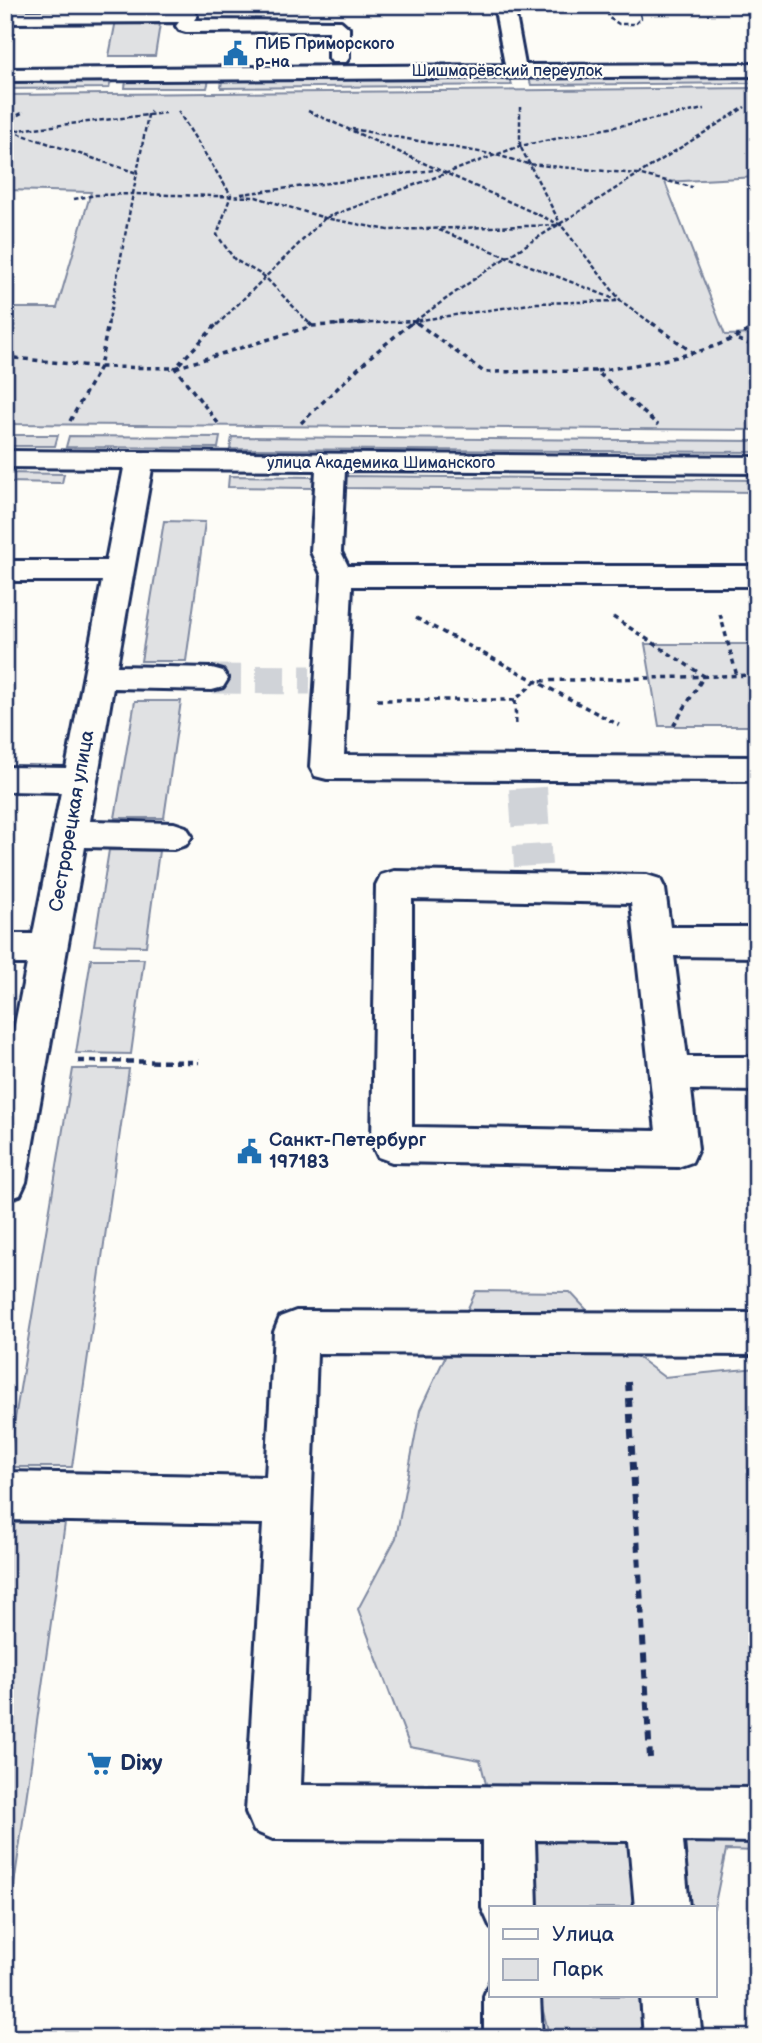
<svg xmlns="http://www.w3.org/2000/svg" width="762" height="2043" font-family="'Balsamiq Sans',sans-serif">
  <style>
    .green { fill: #e0e1e3; stroke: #7e88a0; stroke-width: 2 }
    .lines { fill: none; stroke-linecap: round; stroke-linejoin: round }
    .minor-tunnel-far1 { stroke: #d0d3d8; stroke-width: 29; stroke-dasharray: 29 15; stroke-linecap: butt }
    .minor-tunnel { stroke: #d0d3d8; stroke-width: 38; stroke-dasharray: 38 19; stroke-linecap: butt }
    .minor-casing { stroke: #1b2f5e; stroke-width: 6 }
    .path-far3 { stroke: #1b2f5e; stroke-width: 2.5; stroke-dasharray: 4.5 2.5; stroke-linecap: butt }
    .path-far2 { stroke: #1b2f5e; stroke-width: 3.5; stroke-dasharray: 5 4.5; stroke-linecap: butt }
    .path-far1 { stroke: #1b2f5e; stroke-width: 4.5; stroke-dasharray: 7 5; stroke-linecap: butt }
    .path { stroke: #1b2f5e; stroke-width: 6; stroke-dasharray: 9 7; stroke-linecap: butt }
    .minor { fill: #fdfcf7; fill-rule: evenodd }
    .labels { text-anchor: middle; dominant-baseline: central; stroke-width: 5; stroke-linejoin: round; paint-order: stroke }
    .far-poi-label { font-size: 16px; font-weight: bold; fill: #1b2f5e; stroke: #fdfcf7; text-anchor: start }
    .far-street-label { font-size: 16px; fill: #1b2f5e; stroke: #fdfcf7 }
    .street-label { font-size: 19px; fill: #1b2f5e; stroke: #fdfcf7 }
    .poi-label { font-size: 19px; font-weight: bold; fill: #1b2f5e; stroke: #fdfcf7; text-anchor: start }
    .near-poi-label { font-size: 23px; font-weight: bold; fill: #1b2f5e; stroke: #fdfcf7; text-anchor: start }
  </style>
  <rect width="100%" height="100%" fill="#fdfcf7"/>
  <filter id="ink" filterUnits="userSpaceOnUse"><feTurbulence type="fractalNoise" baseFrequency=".0143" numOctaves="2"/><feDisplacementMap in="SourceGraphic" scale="14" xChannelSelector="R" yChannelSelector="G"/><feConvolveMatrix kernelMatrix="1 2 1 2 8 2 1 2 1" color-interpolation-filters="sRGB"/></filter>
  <g filter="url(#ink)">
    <!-- green -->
    <g class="green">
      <path d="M119,5H163L155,56H109Z"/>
      <path d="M757,76V83L531,85L529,78Z"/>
      <path d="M510,78L512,85L221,88L222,80Z"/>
      <path d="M126,80H209L207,88H125Z"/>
      <path d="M5,81H111L109,88L5,89Z"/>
      <path d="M757,88V177L665,182L725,335L757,334V430L5,424V308H57L91,192L5,190V95Z"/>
      <path d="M5,435H58L55,446H5Z"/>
      <path d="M69,436L220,437L218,448L66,447Z"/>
      <path d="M232,437L757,441V452L230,449Z"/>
      <path d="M5,473L64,474L62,483L5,482Z"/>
      <path d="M229,476L314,477L313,488L228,487Z"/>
      <path d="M346,476L757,480V492L345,488Z"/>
      <path d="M164,521L205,522L186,661H141Z"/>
      <path d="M645,644H757V726H659Z"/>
      <path d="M135,701H181L164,818H115Z"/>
      <path d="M109,850L159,851L146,946L94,945Z"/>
      <path d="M91,959H144L131,1054L76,1053Z"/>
      <path d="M73,1069H129L72,1467H7Z"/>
      <path d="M476,1291L570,1292L616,1341L664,1377L757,1368V1851L726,1850L714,1908H517L480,1760L410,1747L358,1609L396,1538L420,1410Z"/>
      <path d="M5,1523H65L12,1899L5,1898Z"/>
      <path d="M539,1996H669L645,2038H550Z"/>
    </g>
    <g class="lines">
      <!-- minor-tunnel-far1 -->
      <path class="minor-tunnel-far1" d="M212,679L310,680"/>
      <!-- minor-tunnel -->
      <path class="minor-tunnel" d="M528,788L533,866"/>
      <defs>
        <g id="minor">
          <path d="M494,5H514L525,65L757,64V76L5,81V69L505,65Z"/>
          <path d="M187,10L194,12L197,16L194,20L341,21L349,28V58L346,62H332L329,58V31L186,32L179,30L176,26L179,22L5,23V11Z"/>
          <path d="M5,451L757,457V473L345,470L341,552L348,566H757V586H352L344,755L757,757V781L327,779L315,776L310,767L322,576L311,552L316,470L152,469L117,666L212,668L223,671L228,679L223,687L212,690L113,688L90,821L174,823L186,827L192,836L186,845L174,849L85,847L26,1182L20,1195L5,1200V1075L27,964H5V934H33L61,792L5,791V767L66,768L102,581H5V561H106L124,468L5,467Z"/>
          <path d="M394,871L647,875L660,879L665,889L670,927H757V957L674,956L687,1057H757V1091L691,1090L698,1149L692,1162L678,1167L392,1162L378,1157L372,1144L376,885L381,875ZM412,899L631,903L656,1131L412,1127Z"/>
          <path d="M296,1311L757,1313V1355L317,1353L301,1785L757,1788V1842L683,1841L689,1908H635L629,1841L535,1840L537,1908H491V1928L482,1908V1840L273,1839L254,1831L246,1812L263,1524L5,1520V1472L266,1477L274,1332L280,1317Z"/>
          <path d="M491,1979V1996H540L542,2038H484V1996Z"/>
          <path d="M641,1996H697L702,2038H644Z"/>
        </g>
      </defs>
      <!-- minor casing -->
      <use href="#minor" class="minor-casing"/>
      <!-- path-far3 -->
      <g class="path-far3">
        <path d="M606,5L609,18L619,24H635L641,18L638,5"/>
        <path d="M607,10H639"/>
        <path d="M178,111L231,195L217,235L235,260L264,276L311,325"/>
        <path d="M308,111L561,225L621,301L654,325"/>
        <path d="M5,121L24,112"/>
        <path d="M5,129L137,173"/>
        <path d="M352,129L496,155L528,164L637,174L692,187"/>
        <path d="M9,131L165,113"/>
        <path d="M241,194L434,170"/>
        <path d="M74,199L96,195L133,194L256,197L325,218L388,230L561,225L520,146V107"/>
        <path d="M439,230L617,300"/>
        <path d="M414,321L419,325"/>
        <path d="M108,325L148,115L151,111"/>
        <path d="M217,325L325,218L520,146L704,109"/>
        <path d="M334,325L414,321L537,303L621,301"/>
        <path d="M409,325L496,264L745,107"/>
      </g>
      <!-- path-far2 -->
      <g class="path-far2">
        <path d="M309,323L312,326"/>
        <path d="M417,323L484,372L596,371L658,425"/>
        <path d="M652,323L692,352"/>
        <path d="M738,340L757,347"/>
        <path d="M5,357L100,367L175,368L312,326L370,323"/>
        <path d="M597,371C650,362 704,357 751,329"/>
        <path d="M70,421L100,367L108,323"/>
        <path d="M218,423L175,368L218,323"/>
        <path d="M301,423L370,357L411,323"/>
        <path d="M720,614L737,676"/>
        <path d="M613,617L704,676L672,728"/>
        <path d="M416,618L619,725"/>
        <path d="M377,700H515L536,681L757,675"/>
        <path d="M515,700L516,727"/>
      </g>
      <!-- path-far1 -->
      <path class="path-far1" d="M78,1061L199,1062"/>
      <!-- path -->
      <path class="path" d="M628,1382L650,1758"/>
      <!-- minor -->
      <use href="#minor" class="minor"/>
    </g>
  </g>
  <!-- icons -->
  <defs>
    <symbol id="civic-bare" viewBox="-9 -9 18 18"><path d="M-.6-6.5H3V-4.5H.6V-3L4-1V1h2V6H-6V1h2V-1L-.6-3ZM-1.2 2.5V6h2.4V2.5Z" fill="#1f6fb2" stroke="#fdfcf7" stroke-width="2.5" paint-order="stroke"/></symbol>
    <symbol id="supermarket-bare" viewBox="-9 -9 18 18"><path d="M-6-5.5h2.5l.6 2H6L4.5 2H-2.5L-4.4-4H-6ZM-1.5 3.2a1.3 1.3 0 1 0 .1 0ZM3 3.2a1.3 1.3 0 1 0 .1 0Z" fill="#1f6fb2" stroke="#fdfcf7" stroke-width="2.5" paint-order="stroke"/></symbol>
  </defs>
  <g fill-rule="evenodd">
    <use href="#civic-bare" x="218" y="36" width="35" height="35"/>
    <use href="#civic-bare" x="232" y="1134" width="35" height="35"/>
    <use href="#supermarket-bare" x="82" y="1746" width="35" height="35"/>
  </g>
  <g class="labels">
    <!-- far-poi labels -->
    <g class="far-poi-label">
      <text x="255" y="44">ПИБ Приморского<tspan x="255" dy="18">р-на</tspan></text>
    </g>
    <!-- far-street labels -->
    <g class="far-street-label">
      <text x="507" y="71">Шишмарёвский переулок</text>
      <text x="381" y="463">улица Академика Шиманского</text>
    </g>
    <!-- street labels -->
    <g class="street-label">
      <text transform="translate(72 821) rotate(-80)">Сестрорецкая улица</text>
    </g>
    <!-- poi labels -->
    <g class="poi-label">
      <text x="269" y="1140">Санкт-Петербург<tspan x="269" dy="22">197183</tspan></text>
    </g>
    <!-- near-poi labels -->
    <g class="near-poi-label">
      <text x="120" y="1763">Dixy</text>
    </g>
  </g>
  <!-- margin -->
  <rect width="762" height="2043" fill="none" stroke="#fdfcf7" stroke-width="28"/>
  <rect x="14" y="14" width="734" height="2015" fill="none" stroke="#1b2f5e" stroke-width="2.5" filter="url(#ink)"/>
  <!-- legend -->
  <rect x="489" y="1906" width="228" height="91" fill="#fdfcf7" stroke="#a3aaba" stroke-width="2"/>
  <rect x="503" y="1929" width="35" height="10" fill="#fdfcf7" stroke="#a3aaba" stroke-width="2"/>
  <text x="552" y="1941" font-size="21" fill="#1b2f5e">Улица</text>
  <rect x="503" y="1959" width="35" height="21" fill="#e0e1e3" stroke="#a3aaba" stroke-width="2"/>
  <text x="552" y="1976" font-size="21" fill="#1b2f5e">Парк</text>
</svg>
